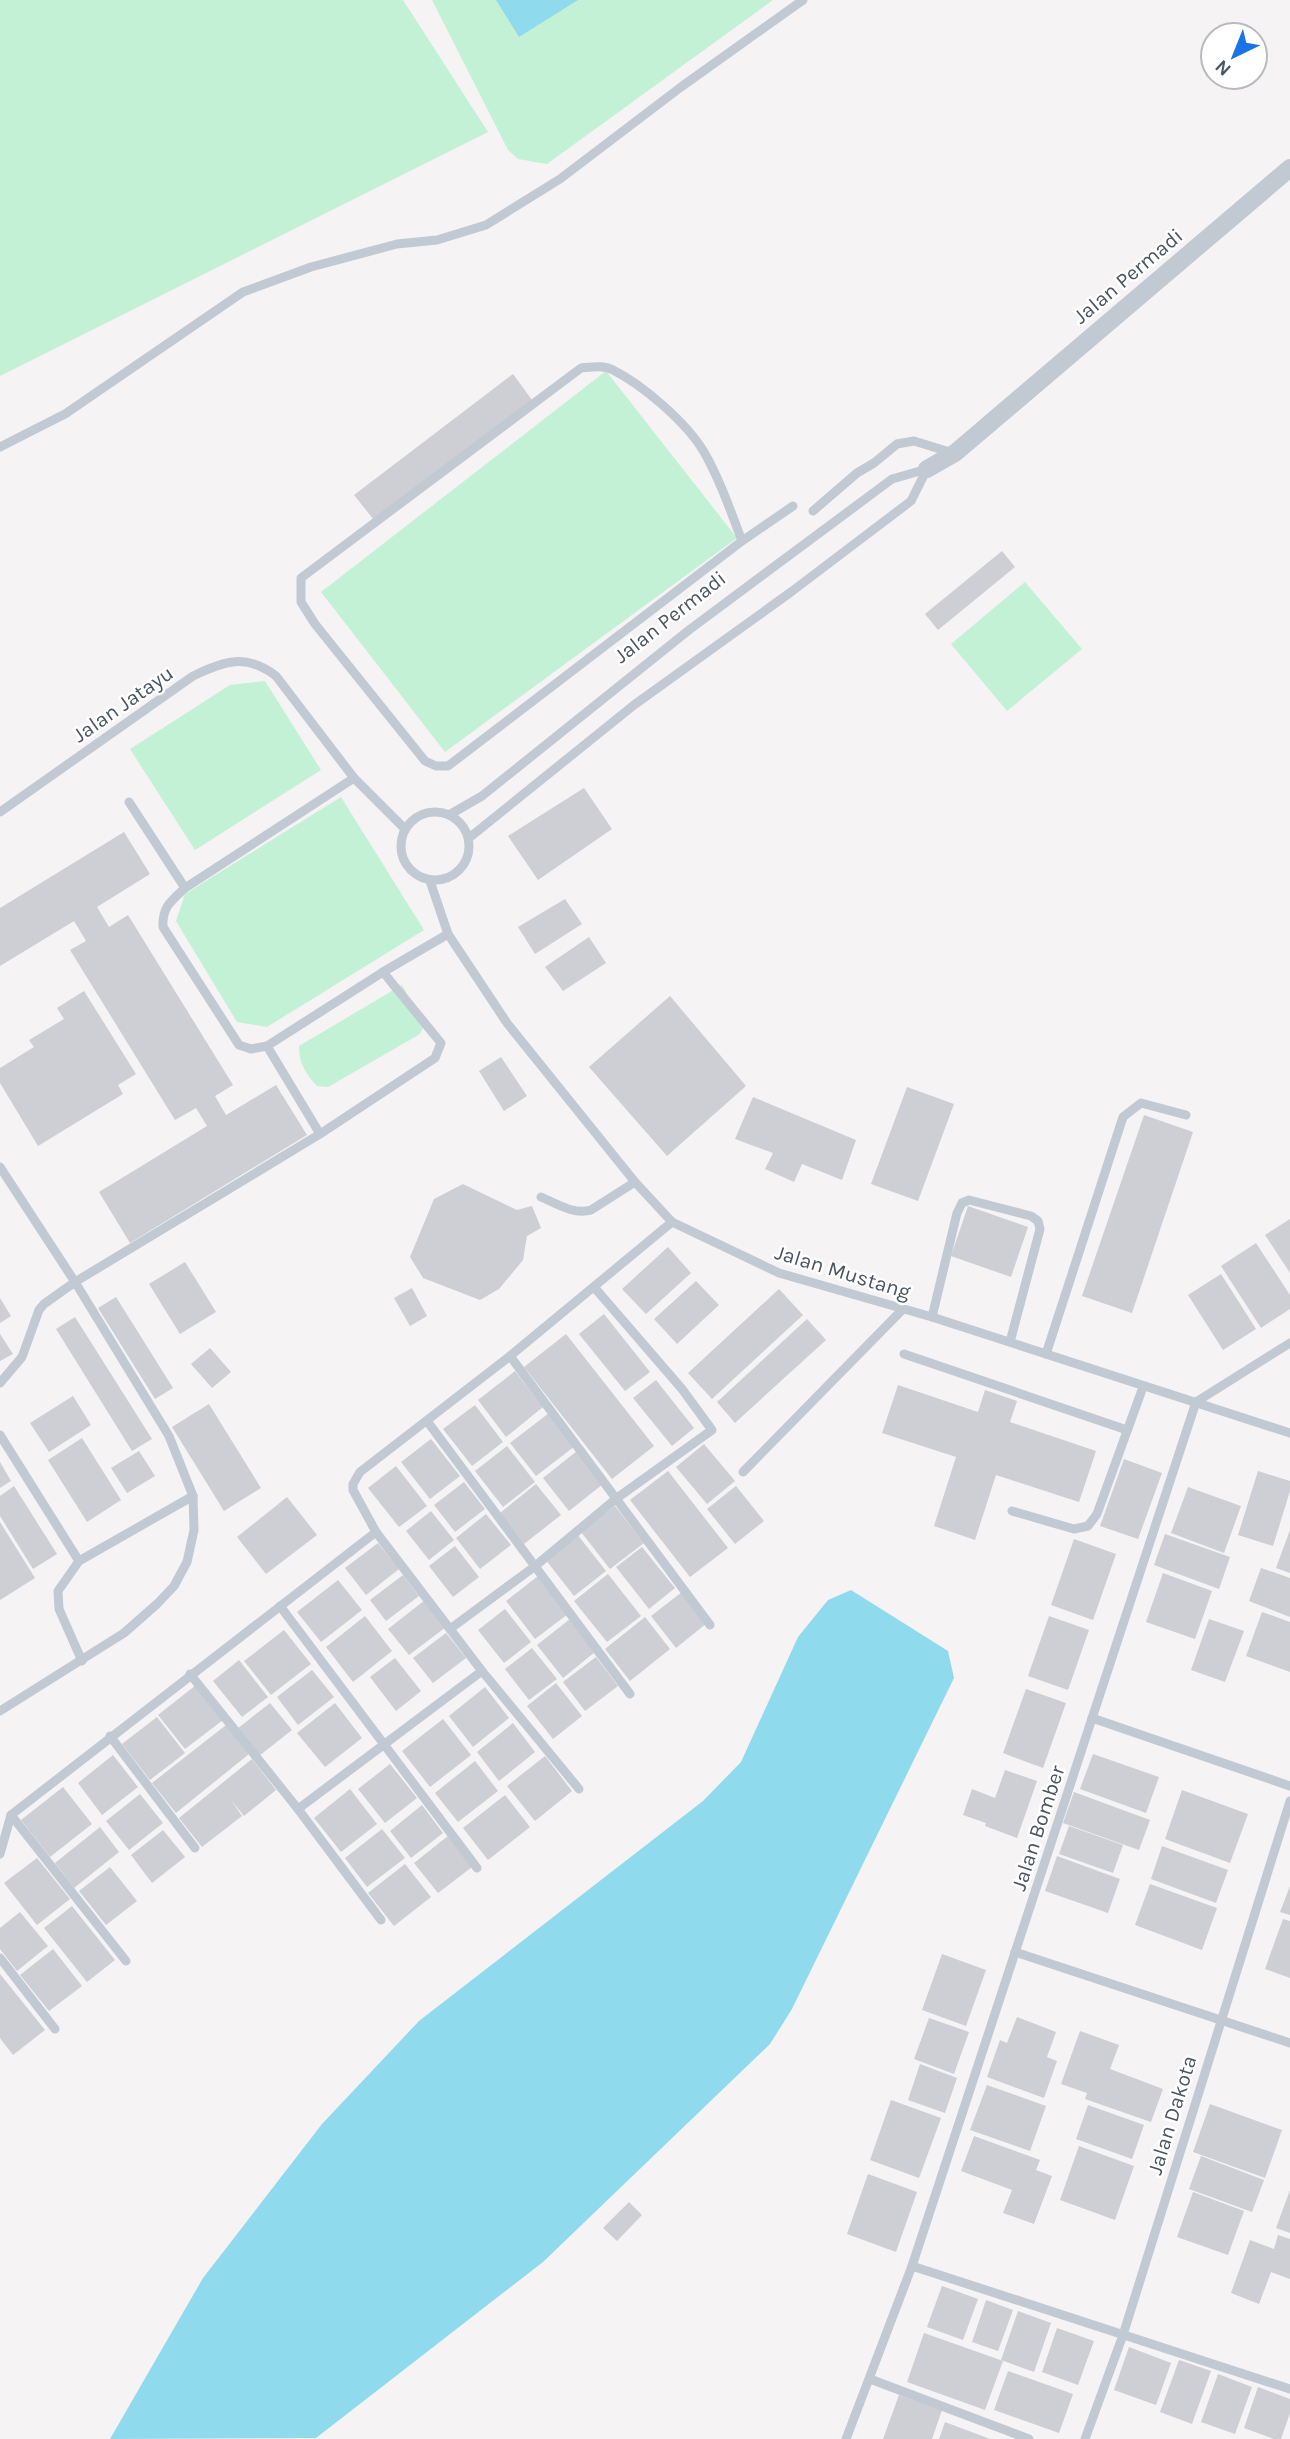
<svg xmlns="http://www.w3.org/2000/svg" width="1290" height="2439" font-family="Karla,sans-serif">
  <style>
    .green { fill: #c3f1d5 }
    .water { fill: #90daee }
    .building { fill: #cdcfd5 }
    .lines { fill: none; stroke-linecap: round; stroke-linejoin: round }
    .lane { stroke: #c1cad2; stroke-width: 9 }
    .street { stroke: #c1cad2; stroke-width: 18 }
    .labels { text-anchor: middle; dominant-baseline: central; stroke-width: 5; stroke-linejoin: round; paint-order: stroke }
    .street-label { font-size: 21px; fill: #4a5661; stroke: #fff }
  </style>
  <rect width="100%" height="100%" fill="#f5f3f3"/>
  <!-- green -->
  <g class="green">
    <path d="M0,0H403L488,132L0,376Z"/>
    <path d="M432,0H773L547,164L518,159L508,150Z"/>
    <path d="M606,371L737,538L445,752L321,592Z"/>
    <path d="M1025,582L1082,649L1007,711L951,644Z"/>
    <path d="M265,681L321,770L195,850L130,749L230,685Z"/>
    <path d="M341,797L424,930L267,1027L237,1022L176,921L185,894Z"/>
    <path d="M402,985L424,1025L420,1034L328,1087L317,1086C305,1073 299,1063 299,1046Z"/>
  </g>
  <!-- water -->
  <g class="water">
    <path d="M496,0H578L519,37Z"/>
    <path d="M851,1590L948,1651L954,1678L792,2009L770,2044L543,2262L316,2438L110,2439L203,2278L322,2124L419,2021L703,1801L741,1762L798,1637L828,1600Z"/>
  </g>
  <!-- building -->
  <g class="building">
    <path d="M513,374L532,400L374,520L354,495Z"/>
    <path d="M1002,551L1015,567L938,630L925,614Z"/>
    <path d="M584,788L612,829L538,880L508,836Z"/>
    <path d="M124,832L150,874L97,907L109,927L128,915L233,1085L215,1096L226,1115L276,1085L307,1135L130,1243L99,1192L207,1126L196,1108L175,1120L70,950L86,941L74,921L0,966V908Z"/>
    <path d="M565,899L582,924L535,954L518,927Z"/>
    <path d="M589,937L606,963L563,991L545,967Z"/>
    <path d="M84,991L136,1074L118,1085L123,1094L38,1146L0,1083V1068L34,1047L29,1040L64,1019L57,1008Z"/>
    <path d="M670,996L746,1086L667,1156L589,1067Z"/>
    <path d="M501,1057L527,1096L504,1111L479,1071Z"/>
    <path d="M907,1087L954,1104L918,1201L871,1184Z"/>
    <path d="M753,1097L856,1140L842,1180L802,1164L794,1182L765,1169L773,1153L735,1139Z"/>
    <path d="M1144,1115L1193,1132L1132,1313L1082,1296Z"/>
    <path d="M463,1184L517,1210L532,1206L541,1228L527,1236L523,1260L499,1289L480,1300L423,1278L410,1257L434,1199Z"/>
    <path d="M968,1206L1028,1227L1011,1277L951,1256Z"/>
    <path d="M1290,1219V1273L1265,1235Z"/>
    <path d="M1256,1243L1290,1295V1309L1261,1328L1221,1266Z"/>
    <path d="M668,1247L691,1273L646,1314L622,1289Z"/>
    <path d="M185,1262L216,1312L180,1334L149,1284Z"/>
    <path d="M1221,1274L1256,1329L1223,1350L1188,1295Z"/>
    <path d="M696,1281L719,1305L677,1344L654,1319Z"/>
    <path d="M412,1288L427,1316L410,1326L394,1298Z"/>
    <path d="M779,1289L803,1315L712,1399L688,1373Z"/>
    <path d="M116,1297L173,1388L155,1399L98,1308Z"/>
    <path d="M0,1298L11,1316L0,1323Z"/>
    <path d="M604,1314L650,1372L625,1391L579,1334Z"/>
    <path d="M75,1317L152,1439L132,1451L56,1329Z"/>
    <path d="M807,1319L826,1340L735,1423L717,1402Z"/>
    <path d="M0,1334L13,1354L0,1361Z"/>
    <path d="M566,1334L654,1446L612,1479L524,1367Z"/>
    <path d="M210,1348L231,1372L212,1388L191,1364Z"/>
    <path d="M515,1371L543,1407L506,1437L478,1400Z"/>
    <path d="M656,1380L694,1428L672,1446L633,1398Z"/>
    <path d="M898,1385L978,1412L985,1390L1017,1401L1010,1422L1096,1451L1079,1502L996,1475L975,1540L934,1526L956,1457L882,1433Z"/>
    <path d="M73,1396L91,1425L49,1452L30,1423Z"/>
    <path d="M209,1404L261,1488L224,1511L172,1427Z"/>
    <path d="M475,1405L503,1442L472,1466L443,1429Z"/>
    <path d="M549,1413L575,1446L536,1476L510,1443Z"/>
    <path d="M82,1438L121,1500L87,1522L48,1460Z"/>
    <path d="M431,1439L460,1476L430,1499L401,1462Z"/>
    <path d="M704,1444L735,1481L707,1504L676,1467Z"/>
    <path d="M507,1446L535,1482L503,1507L475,1471Z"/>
    <path d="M139,1451L155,1476L127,1493L111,1468Z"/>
    <path d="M577,1451L603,1484L569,1511L543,1478Z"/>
    <path d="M1124,1459L1162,1473L1138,1539L1100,1526Z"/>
    <path d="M0,1462L11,1481L0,1488Z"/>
    <path d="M396,1466L427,1506L399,1527L368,1488Z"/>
    <path d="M668,1471L728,1548L690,1577L630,1500Z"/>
    <path d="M1258,1471L1290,1481V1491L1273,1546L1238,1535Z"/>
    <path d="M464,1482L485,1509L455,1532L434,1505Z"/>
    <path d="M536,1484L561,1515L524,1544L500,1513Z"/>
    <path d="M14,1486L57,1554L33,1569L0,1516V1496Z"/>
    <path d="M736,1486L764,1521L735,1544L707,1509Z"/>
    <path d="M1188,1487L1241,1506L1224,1553L1171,1533Z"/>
    <path d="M287,1497L317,1535L266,1574L237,1537Z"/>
    <path d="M615,1506L644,1543L610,1569L581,1532Z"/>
    <path d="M431,1511L454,1540L429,1560L406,1531Z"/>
    <path d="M486,1514L511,1545L480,1569L456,1538Z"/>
    <path d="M0,1522L35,1578L0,1600Z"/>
    <path d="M1290,1530V1573L1276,1568Z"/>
    <path d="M577,1534L606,1571L574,1596L545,1559Z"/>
    <path d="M1165,1534L1230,1557L1219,1589L1154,1565Z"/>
    <path d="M1074,1539L1116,1554L1093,1620L1051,1605Z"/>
    <path d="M378,1543L399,1569L366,1595L345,1568Z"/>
    <path d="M455,1546L479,1577L453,1597L429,1566Z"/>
    <path d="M642,1547L675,1588L649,1609L616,1567Z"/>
    <path d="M1261,1568L1290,1578V1617L1249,1601Z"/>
    <path d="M1163,1573L1212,1591L1195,1639L1146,1622Z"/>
    <path d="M608,1574L641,1616L607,1642L574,1601Z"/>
    <path d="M403,1575L419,1596L386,1621L370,1600Z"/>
    <path d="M538,1576L568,1614L535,1639L506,1601Z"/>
    <path d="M338,1580L362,1610L321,1642L297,1612Z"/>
    <path d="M682,1592L707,1623L676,1648L651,1616Z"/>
    <path d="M425,1600L446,1627L409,1655L388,1629Z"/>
    <path d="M505,1609L531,1642L504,1663L478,1630Z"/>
    <path d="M1262,1612L1290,1622V1672L1246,1656Z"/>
    <path d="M365,1616L392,1651L353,1682L326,1647Z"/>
    <path d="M1049,1616L1089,1630L1068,1690L1028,1676Z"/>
    <path d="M645,1617L670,1649L630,1681L605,1649Z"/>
    <path d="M570,1619L595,1652L563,1678L537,1645Z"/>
    <path d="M1209,1619L1244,1631L1225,1682L1191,1670Z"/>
    <path d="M284,1630L311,1664L271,1695L244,1661Z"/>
    <path d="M446,1633L466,1658L433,1683L413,1658Z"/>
    <path d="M532,1648L557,1679L529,1700L505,1669Z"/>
    <path d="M596,1657L618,1686L585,1711L563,1682Z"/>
    <path d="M395,1658L421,1691L396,1711L370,1677Z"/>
    <path d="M239,1660L268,1697L242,1717L213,1681Z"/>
    <path d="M312,1670L334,1697L298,1725L277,1697Z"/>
    <path d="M556,1683L582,1716L553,1739L527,1706Z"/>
    <path d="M196,1685L223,1720L185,1749L158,1715Z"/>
    <path d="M485,1687L509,1718L473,1747L449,1716Z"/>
    <path d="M1026,1689L1066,1703L1043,1768L1003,1753Z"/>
    <path d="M270,1703L292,1730L259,1756L237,1729Z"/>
    <path d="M335,1703L362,1738L325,1767L297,1733Z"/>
    <path d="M157,1717L185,1753L150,1780L122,1744Z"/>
    <path d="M443,1719L471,1755L430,1787L402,1751Z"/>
    <path d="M513,1723L535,1752L499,1781L477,1752Z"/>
    <path d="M226,1725L249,1754L176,1813L152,1783Z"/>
    <path d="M1093,1754L1159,1777L1146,1813L1080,1789Z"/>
    <path d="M113,1755L138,1787L102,1815L78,1783Z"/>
    <path d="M545,1756L572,1791L535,1821L507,1786Z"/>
    <path d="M252,1759L276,1790L244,1816L231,1800L242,1816L202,1847L179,1818Z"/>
    <path d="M475,1761L498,1791L458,1822L435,1793Z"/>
    <path d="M390,1764L417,1798L385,1823L358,1789Z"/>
    <path d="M1005,1770L1037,1781L1017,1838L985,1826L986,1823L963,1815L972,1789L995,1798Z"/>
    <path d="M63,1787L92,1824L50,1857L21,1820Z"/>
    <path d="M350,1789L377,1824L341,1852L314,1818Z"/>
    <path d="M1182,1790L1248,1814L1230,1863L1165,1839Z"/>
    <path d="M1074,1792L1150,1820L1139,1850L1063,1823Z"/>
    <path d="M140,1794L163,1823L129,1850L106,1821Z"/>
    <path d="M505,1795L530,1827L488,1860L463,1828Z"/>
    <path d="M422,1805L443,1833L411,1858L390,1831Z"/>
    <path d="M1069,1826L1123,1845L1113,1873L1059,1854Z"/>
    <path d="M100,1827L119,1852L74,1888L55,1863Z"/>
    <path d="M382,1829L405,1858L367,1887L345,1858Z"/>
    <path d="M163,1830L185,1857L152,1883L131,1855Z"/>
    <path d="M448,1836L472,1867L438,1893L414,1863Z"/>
    <path d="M1162,1846L1228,1870L1216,1903L1151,1879Z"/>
    <path d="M1057,1856L1120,1879L1108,1913L1045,1891Z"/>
    <path d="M37,1858L70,1899L37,1925L4,1883Z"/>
    <path d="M405,1864L431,1897L394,1926L368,1893Z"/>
    <path d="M110,1867L137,1901L106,1925L79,1891Z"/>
    <path d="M1150,1884L1217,1908L1202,1950L1135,1925Z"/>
    <path d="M1290,1886V1915L1280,1912Z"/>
    <path d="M72,1906L115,1960L87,1982L44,1928Z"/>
    <path d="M20,1912L48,1946L17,1971L0,1949V1928Z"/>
    <path d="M1283,1919L1290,1921V1978L1265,1969Z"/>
    <path d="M53,1949L82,1986L49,2011L20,1975Z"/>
    <path d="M942,1954L986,1970L966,2026L922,2010Z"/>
    <path d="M0,1974L45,2030L13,2055L0,2038Z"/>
    <path d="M1017,2017L1056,2032L1047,2057L1057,2061L1044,2098L987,2077L1000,2040L1007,2043Z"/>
    <path d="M929,2018L969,2032L954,2074L914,2059Z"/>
    <path d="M1080,2031L1119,2045L1110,2069L1163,2089L1151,2122L1085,2099L1087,2093L1061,2084Z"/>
    <path d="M920,2064L957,2078L945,2113L908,2100Z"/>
    <path d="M987,2085L1046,2106L1030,2151L970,2130Z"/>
    <path d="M891,2100L941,2118L919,2178L870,2160Z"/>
    <path d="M1210,2104L1282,2130L1265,2178L1193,2152Z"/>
    <path d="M1088,2105L1144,2125L1132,2159L1076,2139Z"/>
    <path d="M974,2136L1040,2160L1036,2170L1052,2176L1034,2224L1003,2213L1012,2190L961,2171Z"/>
    <path d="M1079,2146L1134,2166L1115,2220L1060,2200Z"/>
    <path d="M1201,2156L1264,2180L1252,2212L1189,2189Z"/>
    <path d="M868,2174L917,2192L896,2252L847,2234Z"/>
    <path d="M1290,2190V2233L1276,2228Z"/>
    <path d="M1193,2192L1244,2211L1228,2255L1177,2237Z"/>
    <path d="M629,2202L642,2215L617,2241L603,2228Z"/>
    <path d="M1278,2235L1290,2239V2279L1271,2272L1259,2304L1231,2293L1250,2240L1274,2249Z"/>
    <path d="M942,2286L978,2299L963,2340L927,2327Z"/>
    <path d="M986,2300L1013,2310L998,2351L972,2342Z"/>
    <path d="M1018,2311L1051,2323L1034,2372L1001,2360Z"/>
    <path d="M1057,2328L1094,2341L1078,2385L1042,2372Z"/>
    <path d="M924,2333L1003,2361L985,2410L907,2382Z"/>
    <path d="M1129,2347L1171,2363L1156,2405L1114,2390Z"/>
    <path d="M1179,2360L1211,2371L1192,2424L1160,2412Z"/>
    <path d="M1008,2371L1073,2394L1059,2433L994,2410Z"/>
    <path d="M1218,2374L1252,2387L1235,2434L1201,2422Z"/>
    <path d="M1258,2387L1290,2399V2413L1281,2439H1274L1244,2428Z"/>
    <path d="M899,2395L942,2410L932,2439H883Z"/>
    <path d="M945,2422L990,2439H939Z"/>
  </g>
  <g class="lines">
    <!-- lane -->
    <g class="lane">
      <path d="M0,447L65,414L243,292L311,267L397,244L437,240L486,225L560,179L681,87L803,0"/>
      <path d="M813,511L857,473L874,463L897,444L914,441L953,453"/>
      <path d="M742,541C731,512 720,480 704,452C687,423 643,385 613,370C603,365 592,367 581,368L301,578V602L315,624L425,761L436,766H448L742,541L793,506"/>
      <path d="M354,778L185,888C171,901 162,907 163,927L239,1045L251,1049L267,1046L320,1134L435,1058L441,1043L383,972"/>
      <path d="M129,802L185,888"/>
      <circle cx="435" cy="846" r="34"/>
      <path d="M0,812L193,676C224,661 246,653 276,676L354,778L405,829"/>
      <path d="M449,815L482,796L689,630L892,479L927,469"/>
      <path d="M469,838L634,705L791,592L911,501L927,469"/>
      <path d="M430,881L448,934L507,1023L635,1182L672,1222L779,1273L932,1317L1290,1433"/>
      <path d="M267,1046L383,972L448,934"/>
      <path d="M0,1167L75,1282L169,1436L193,1496L194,1530L187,1562L174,1586L157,1604L124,1633L0,1711"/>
      <path d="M541,1197C557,1204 574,1215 591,1210L635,1182"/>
      <path d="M932,1317L957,1213L962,1203L969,1200L1031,1216L1038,1221L1040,1229L1010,1342"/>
      <path d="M904,1354L1127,1430"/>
      <path d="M1046,1354L1123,1117L1141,1103L1186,1115"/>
      <path d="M510,1356L710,1625"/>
      <path d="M0,1383L22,1357L39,1310L44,1304L75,1282L320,1134"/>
      <path d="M1196,1402L1290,1343"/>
      <path d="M427,1421L630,1694"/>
      <path d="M0,1435L79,1561"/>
      <path d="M743,1472L903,1309"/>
      <path d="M1012,1511L1074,1529L1088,1526L1097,1514L1143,1387"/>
      <path d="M280,1606L477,1868"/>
      <path d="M450,1629L534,1567L617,1498L712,1430L682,1389L594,1287"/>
      <path d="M82,1661L59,1609L58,1591L79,1561L193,1496"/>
      <path d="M482,1671L579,1789"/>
      <path d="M190,1674L298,1809L482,1671L376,1532"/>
      <path d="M1092,1718L1290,1786"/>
      <path d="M110,1736L195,1848"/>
      <path d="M298,1809L381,1920"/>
      <path d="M11,1815L126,1961"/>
      <path d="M0,1854L11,1815L376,1532L353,1490V1484L360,1472L510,1356L672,1222"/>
      <path d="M1015,1952L1290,2043"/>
      <path d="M0,1958L55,2029"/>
      <path d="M912,2266L1290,2389"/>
      <path d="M870,2379L1029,2439"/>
      <path d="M846,2439L912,2266L1196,1402"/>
      <path d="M1085,2439L1123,2335L1290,1801"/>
    </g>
    <!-- street -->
    <path class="street" d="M927,469L955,453L1290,168"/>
  </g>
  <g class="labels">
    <!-- street labels -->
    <g class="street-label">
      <text transform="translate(1128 276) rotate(-40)">Jalan Permadi</text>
      <text transform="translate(670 617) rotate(-38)">Jalan Permadi</text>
      <text transform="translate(123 704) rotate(-35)">Jalan Jatayu</text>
      <text transform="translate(843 1272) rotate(17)">Jalan Mustang</text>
      <text transform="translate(1038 1828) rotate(-72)">Jalan Bomber</text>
      <text transform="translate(1172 2115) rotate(-73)">Jalan Dakota</text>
    </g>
  </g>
  <!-- north arrow -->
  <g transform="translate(1234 56) rotate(223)"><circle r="33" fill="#ffffff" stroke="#b7bbc0" stroke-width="2"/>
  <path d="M0-5L12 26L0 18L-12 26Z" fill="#1a73e8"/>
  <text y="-10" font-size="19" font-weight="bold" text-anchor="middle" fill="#4a5661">N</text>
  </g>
</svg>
